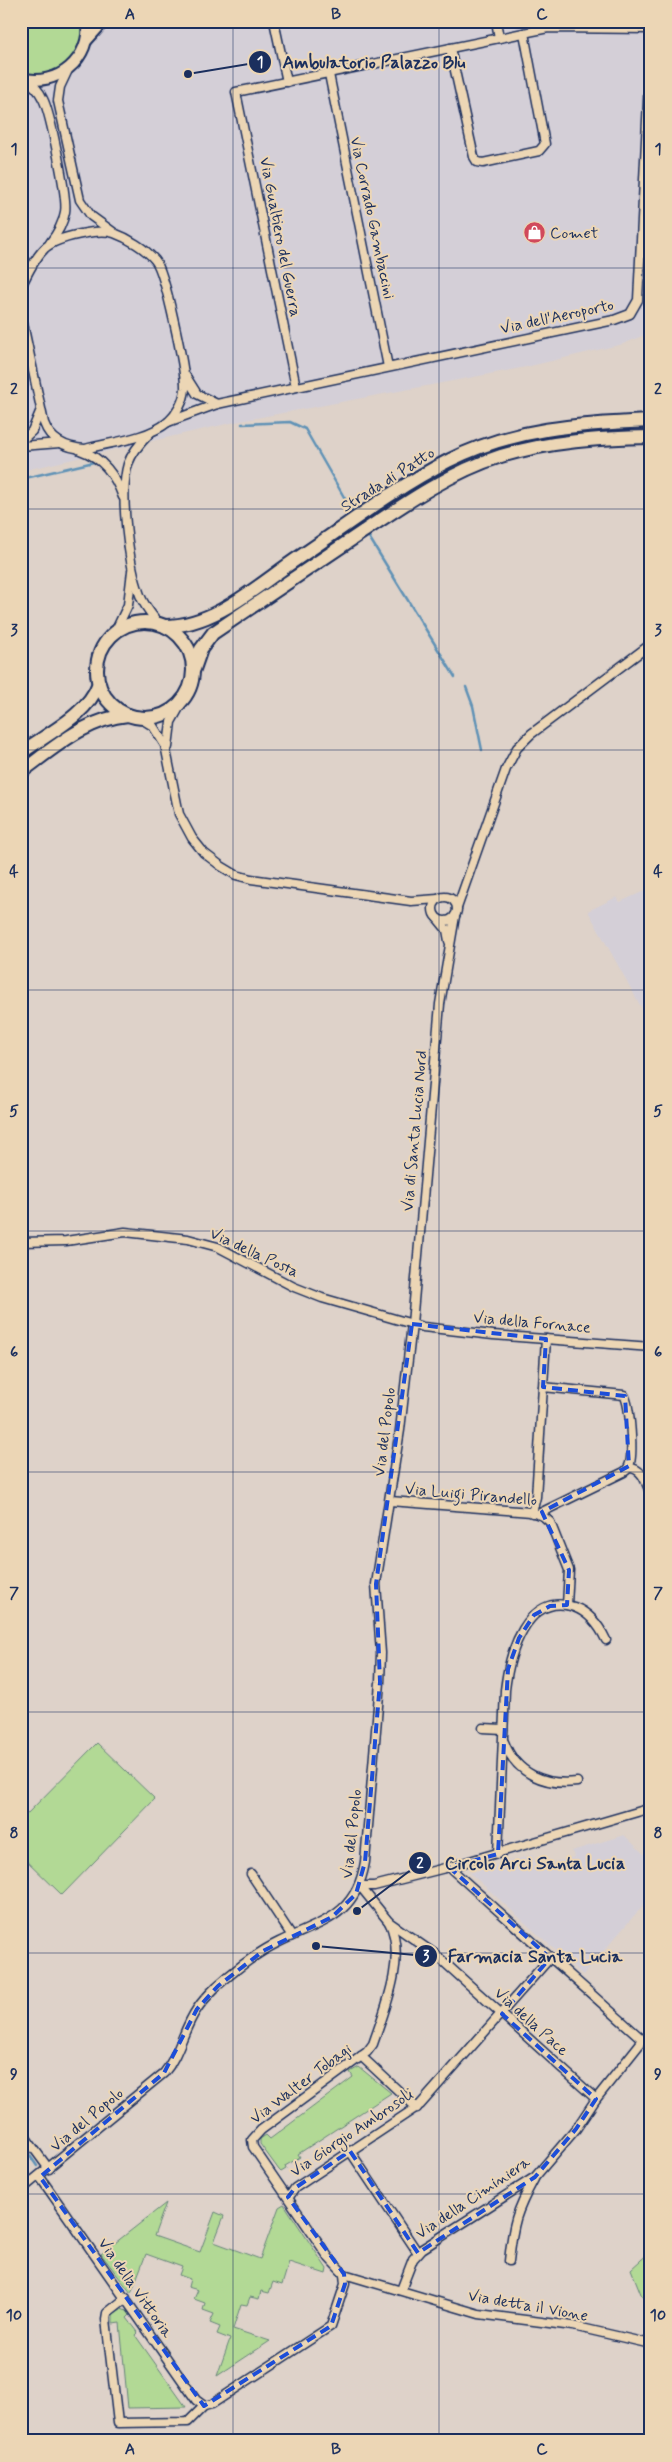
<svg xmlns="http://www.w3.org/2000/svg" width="672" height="2462" font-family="Mynerve,sans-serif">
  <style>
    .built { fill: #d4cfd7 }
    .green { fill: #b2d995; stroke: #66847a }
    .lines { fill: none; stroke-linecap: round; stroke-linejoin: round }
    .stream { stroke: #6092b6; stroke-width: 2.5 }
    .minor-casing { stroke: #1b2f5e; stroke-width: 11 }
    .tertiary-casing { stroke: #1b2f5e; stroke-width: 14 }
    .primary-casing { stroke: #1b2f5e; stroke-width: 16 }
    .minor { stroke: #ecd6b5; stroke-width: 8 }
    .tertiary { stroke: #ecd6b5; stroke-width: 10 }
    .primary { stroke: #ecd6b5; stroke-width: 12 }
    .marked { fill: none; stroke: #1d4ed8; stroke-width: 4; stroke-dasharray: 10 6; stroke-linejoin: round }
    .grid { fill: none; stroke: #1b2f5e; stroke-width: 1; stroke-opacity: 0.55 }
    .labels { text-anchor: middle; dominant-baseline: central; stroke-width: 4; stroke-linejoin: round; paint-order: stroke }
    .street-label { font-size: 16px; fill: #1b2f5e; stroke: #ecd6b5 }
    .poi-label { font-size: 16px; fill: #1b2f5e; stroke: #ecd6b5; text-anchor: start }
    .leader { fill: none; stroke: #1b2f5e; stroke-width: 2 }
    .callout-dot { fill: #1b2f5e; stroke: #ecd6b5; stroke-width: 2 }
    .mark-label { font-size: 15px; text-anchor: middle; font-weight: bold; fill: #fff }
    .callout-label { font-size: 18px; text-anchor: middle; font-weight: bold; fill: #1b2f5e; stroke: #ecd6b5; stroke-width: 4; stroke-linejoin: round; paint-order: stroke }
    .neatline { fill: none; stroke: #1b2f5e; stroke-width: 2 }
    .grid-label { font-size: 16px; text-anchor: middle; font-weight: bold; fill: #1b2f5e }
  </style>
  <rect width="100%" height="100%" fill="#ded2c9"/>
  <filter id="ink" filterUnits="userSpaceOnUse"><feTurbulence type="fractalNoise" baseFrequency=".02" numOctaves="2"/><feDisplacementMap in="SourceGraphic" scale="10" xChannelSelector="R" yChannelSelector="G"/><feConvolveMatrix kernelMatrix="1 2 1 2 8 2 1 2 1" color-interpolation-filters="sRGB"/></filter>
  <g filter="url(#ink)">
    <!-- built -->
    <g class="built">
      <path d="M21,21H651V330L647,334L623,344L526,367L235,422L21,471Z"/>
      <path d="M651,888V1025L588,911L617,897L620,902Z"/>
      <path d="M624,1835L651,1861V1896L583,1975L470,1873L532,1855L536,1867L574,1857L572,1851Z"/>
    </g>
    <!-- green -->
    <g class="green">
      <path d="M21,21H81C85,59 58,78 23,74Z"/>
      <path d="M97,1743L155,1799L62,1895L21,1855V1820Z"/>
      <path d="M359,2067L391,2093L298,2154L300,2157L285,2166L286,2169L281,2172L279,2170L260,2144V2139L266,2135L270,2139L353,2077L350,2072Z"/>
      <path d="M166,2203L154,2236L200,2252L215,2212L224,2216L214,2242L260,2259L279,2207L284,2204L327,2269L326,2274L289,2262L282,2285L273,2282L269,2293L261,2291L259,2299L250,2297L247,2305L241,2304L233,2329L270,2341L217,2376L230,2339L217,2334L220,2327L210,2323L214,2314L203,2310L205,2303L194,2299L198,2290L188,2287L190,2279L179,2275L182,2267L146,2254L131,2293L101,2254Z"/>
      <path d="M651,2251V2309L641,2294L631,2269Z"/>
      <path d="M121,2309L127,2311L130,2315L127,2318L138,2332L135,2335L186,2407L128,2408L120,2323L113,2324V2314Z"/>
    </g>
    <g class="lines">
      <!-- stream -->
      <g class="stream">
        <path d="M242,424L290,422L305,429L352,511"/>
        <path d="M21,479L94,462"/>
        <path d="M369,537L455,677"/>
        <path d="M466,687L473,706L482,750"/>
        <path d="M21,2143L37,2166"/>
      </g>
      <defs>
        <g id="minor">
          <path d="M274,21L287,82"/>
          <path d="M496,21L499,38"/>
          <path d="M450,48L474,157L477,162L483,163L539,151L545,144L524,33"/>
          <path d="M68,70L60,87L58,101L80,200L91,216L113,232"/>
          <path d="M329,74L388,367"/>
          <path d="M25,79C33,84 39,90 43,99C50,112 68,199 65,212C63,224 57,234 50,243"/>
          <path d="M21,287C27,274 35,258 45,248C57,237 99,228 114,233C128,238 146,249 155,260C165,271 186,372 185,389C184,401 177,414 168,422C147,439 112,442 85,449C67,448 51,442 44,423L21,314"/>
          <path d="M185,375L197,394L217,404"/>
          <path d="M296,387L236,92L548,28L651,29"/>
          <path d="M168,422L217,404L614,320L630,314L638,300L651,40"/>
          <path d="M150,433C141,442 132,452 128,464C119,493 129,566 140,595C144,606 152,615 159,624"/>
          <path d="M21,441L32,431L40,412"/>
          <path d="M21,446L60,443"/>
          <path d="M80,450C103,458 115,475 123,497"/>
          <path d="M115,632L128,605L132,571"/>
          <path d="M140,718L153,726L165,745L179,814L192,838L204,853L221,866L236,875L251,879L411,901L438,899"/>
          <path d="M168,747L171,722L184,699"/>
          <circle cx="445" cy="909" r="12"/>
          <path d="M457,908L506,769L517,748L531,734L651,644"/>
          <path d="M438,919L447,930L449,941"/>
          <path d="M21,1242L66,1241L125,1232L188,1239L218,1247L294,1287L322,1298L423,1327L493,1335L651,1347"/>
          <path d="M629,1468C643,1468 646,1483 651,1495"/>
          <path d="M390,1501L531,1512L543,1516L550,1522L569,1570L567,1605"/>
          <path d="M532,1513L536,1497L546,1339"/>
          <path d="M538,1514L624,1472C627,1470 628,1469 629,1466C634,1455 630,1404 624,1395L543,1387"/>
          <path d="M483,1728L503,1729"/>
          <path d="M504,1742C516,1774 545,1786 577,1782"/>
          <path d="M498,1854L505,1690C509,1655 526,1591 574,1607C590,1613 599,1625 606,1640"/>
          <path d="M251,1874L292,1936"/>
          <path d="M360,1886L389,1922L435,1954L596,2099"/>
          <path d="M360,1886H374L449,1867L651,1808"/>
          <path d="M361,2056L417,2108"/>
          <path d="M21,2131L49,2169"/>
          <path d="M350,2151L418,2253"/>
          <path d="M40,2177L196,2400L204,2406L212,2404L331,2326L345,2284L344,2274"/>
          <path d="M21,2190L164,2073C180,2054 183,2029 197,2009C202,2001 210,1993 217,1986C236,1969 256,1953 279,1942C322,1921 356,1917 365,1862L380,1682L381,1653L376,1584L400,1430L412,1324L440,1004L455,916"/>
          <path d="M289,2197L295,2188L420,2105L550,1958"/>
          <path d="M509,2261C513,2223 516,2212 534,2179"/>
          <path d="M344,2274L329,2258L253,2147L252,2140L261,2130L367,2052L373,2044C385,2009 407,1957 389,1922"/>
          <path d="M344,2274L479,2314L573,2326L651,2344"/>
          <path d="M401,2290L413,2259L422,2249L535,2177L576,2129L596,2099L643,2040L449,1867"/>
          <path d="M126,2298L107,2313L106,2319L118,2423L188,2422L204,2406"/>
        </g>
        <g id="tertiary">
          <path d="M87,40L104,21"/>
          <path d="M21,78C57,88 92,59 87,21"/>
        </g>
        <g id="primary">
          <circle cx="145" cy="670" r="48"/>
          <path d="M165,626C215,626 258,585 298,558C347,525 395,488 448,461C512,428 580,424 651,421"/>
          <path d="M194,669L201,649L213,633C264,599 314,565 364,531C407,502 451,472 501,456C551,441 599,438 651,437"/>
          <path d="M21,753C48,733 87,716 99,683"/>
          <path d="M21,772C54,748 85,719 128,715"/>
        </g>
      </defs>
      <!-- minor casing -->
      <use href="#minor" class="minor-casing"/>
      <!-- tertiary casing -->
      <use href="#tertiary" class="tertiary-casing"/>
      <!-- primary casing -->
      <use href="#primary" class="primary-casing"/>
      <!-- minor -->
      <use href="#minor" class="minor"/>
      <!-- tertiary -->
      <use href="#tertiary" class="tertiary"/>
      <!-- primary -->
      <use href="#primary" class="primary"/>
    </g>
  </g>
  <!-- marked area -->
  <path class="marked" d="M412,1324L546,1339L543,1387L625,1396L629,1466L542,1512L569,1570L567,1605L550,1606L534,1615L519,1638L508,1669L498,1854L449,1867L550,1958L502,2014L596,2099L576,2129L535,2177L418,2253L350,2151L295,2188L288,2197L344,2274L345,2284L331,2326L204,2406L40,2177L164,2073L197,2009L218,1986L263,1951L332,1917L356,1894L365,1862L380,1682L376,1584Z"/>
  <!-- grid -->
  <path class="grid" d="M233,21V2441M439,21V2441M21,268H651M21,509H651M21,750H651M21,990H651M21,1231H651M21,1472H651M21,1712H651M21,1953H651M21,2194H651"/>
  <!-- icons -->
  <defs>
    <symbol id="shop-disc" viewBox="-11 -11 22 22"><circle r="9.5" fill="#d1495b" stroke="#ecd6b5"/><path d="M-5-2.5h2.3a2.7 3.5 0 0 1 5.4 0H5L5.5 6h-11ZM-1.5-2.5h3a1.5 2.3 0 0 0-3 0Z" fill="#fff"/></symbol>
  </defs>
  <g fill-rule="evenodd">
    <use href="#shop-disc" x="522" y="220" width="25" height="25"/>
  </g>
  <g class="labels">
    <!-- street labels -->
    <g class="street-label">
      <text transform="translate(372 218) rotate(78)">Via Corrado Gambaccini</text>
      <text transform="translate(280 237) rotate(79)">Via Gualtiero del Guerra</text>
      <text transform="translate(557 317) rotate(-12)">Via dell'Aeroporto</text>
      <text transform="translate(388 480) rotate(-32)">Strada di Patto</text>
      <text transform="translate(415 1131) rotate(-85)">Via di Santa Lucia Nord</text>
      <text transform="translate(254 1253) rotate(25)">Via della Posta</text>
      <text transform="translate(532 1323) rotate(5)">Via della Fornace</text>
      <text transform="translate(385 1432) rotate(-83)">Via del Popolo</text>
      <text transform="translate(471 1495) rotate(5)">Via Luigi Pirandello</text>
      <text transform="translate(352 1834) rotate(-84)">Via del Popolo</text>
      <text transform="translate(531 2022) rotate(42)">Via della Pace</text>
      <text transform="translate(301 2084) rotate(-37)">Via Walter Tobagi</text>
      <text transform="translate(87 2120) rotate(-40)">Via del Popolo</text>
      <text transform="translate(352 2133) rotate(-34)">Via Giorgio Ambrosoli</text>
      <text transform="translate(473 2198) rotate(-34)">Via della Ciminiera</text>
      <text transform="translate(135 2288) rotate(55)">Via della Vittoria</text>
      <text transform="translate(528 2306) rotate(10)">Via detta il Vione</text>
    </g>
    <!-- poi labels -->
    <g class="poi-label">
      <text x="550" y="233">Comet</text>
    </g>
  </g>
  <!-- callouts -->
  <path class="leader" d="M188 74L260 62M357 1911L420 1863M316 1946L426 1956"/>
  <g class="callout-dot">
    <circle cx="188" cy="74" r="5"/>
    <circle cx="357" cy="1911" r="5"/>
    <circle cx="316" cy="1946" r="5"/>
    <circle cx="260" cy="62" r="12"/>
    <circle cx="420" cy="1863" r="12"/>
    <circle cx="426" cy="1956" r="12"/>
  </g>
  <g class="mark-label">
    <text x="260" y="67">1</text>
    <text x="420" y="1868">2</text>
    <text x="426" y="1961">3</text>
  </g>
  <g class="callout-label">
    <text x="374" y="68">Ambulatorio Palazzo Blu</text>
    <text x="535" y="1869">Circolo Arci Santa Lucia</text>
    <text x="535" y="1962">Farmacia Santa Lucia</text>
  </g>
  <!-- margin -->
  <rect width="672" height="2462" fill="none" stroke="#ecd6b5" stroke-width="55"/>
  <rect x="28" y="28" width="616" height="2406" class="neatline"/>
  <g class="grid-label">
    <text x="130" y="19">A</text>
    <text x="336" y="19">B</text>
    <text x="542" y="19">C</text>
    <text x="14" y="154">1</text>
    <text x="658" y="154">1</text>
    <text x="14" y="394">2</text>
    <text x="658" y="394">2</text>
    <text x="14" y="635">3</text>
    <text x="658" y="635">3</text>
    <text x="14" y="876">4</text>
    <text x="658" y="876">4</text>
    <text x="14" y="1116">5</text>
    <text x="658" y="1116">5</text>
    <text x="14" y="1357">6</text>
    <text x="658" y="1357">6</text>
    <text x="14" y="1598">7</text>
    <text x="658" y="1598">7</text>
    <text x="14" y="1838">8</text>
    <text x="658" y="1838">8</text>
    <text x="14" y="2079">9</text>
    <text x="658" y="2079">9</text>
    <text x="14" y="2320">10</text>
    <text x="658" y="2320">10</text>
    <text x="130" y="2454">A</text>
    <text x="336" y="2454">B</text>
    <text x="542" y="2454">C</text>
  </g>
</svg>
